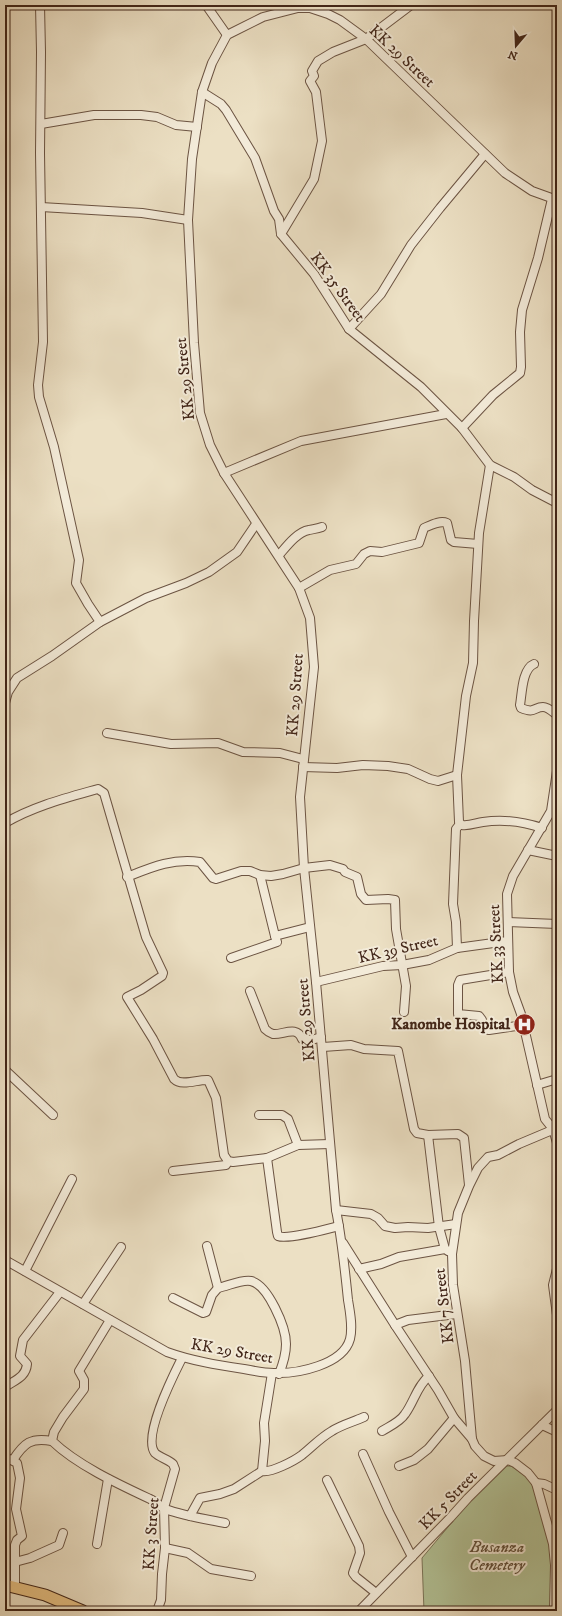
<svg xmlns="http://www.w3.org/2000/svg" width="562" height="1616" font-family="'IM FELL DW Pica',serif">
  <style>
    .green { fill: #b3c397; stroke: #7a7458 }
    .lines { fill: none; stroke-linecap: round; stroke-linejoin: round }
    .minor-casing { stroke: #6c5443; stroke-width: 10 }
    .major-casing { stroke: #412518; stroke-width: 13 }
    .minor { stroke: #f3ebd9; stroke-width: 8 }
    .major { stroke: #e6c082; stroke-width: 11 }
    .labels { text-anchor: middle; dominant-baseline: central; stroke-width: 4; stroke-linejoin: round; paint-order: stroke }
    .street-label { font-size: 16px; fill: #412518; stroke: #f3ebd9 }
    .poi-label { font-size: 16px; font-weight: bold; fill: #412518; stroke: #f3ebd9; text-anchor: end }
    .park-label { font-size: 16px; font-style: italic; fill: #5e4c38; stroke: #f3ebd9 }
  </style>
  <rect width="100%" height="100%" fill="#ece0c4"/>
  <filter id="stains"><feTurbulence type="fractalNoise" baseFrequency=".005" numOctaves="4"/><feColorMatrix values="0 0 0 0 .2 0 0 0 0 .09 0 0 0 0 .02 0 0 0 .5 -.17"/></filter>
  <radialGradient id="worn" r=".72"><stop offset=".6" stop-color="#630" stop-opacity="0"/><stop offset="1" stop-color="#630" stop-opacity=".3"/></radialGradient>
  <!-- green -->
  <path class="green" d="M506,1466H511L529,1478L535,1488L551,1547V1611H424L422,1558L464,1508Z"/>
  <g class="lines">
    <defs>
      <g id="minor">
        <path d="M40,5L41,52L40,153L43,342L38,385L39,397L54,447L79,560L76,583L88,604L100,622L146,598L186,583L209,572L237,552L256,524"/>
        <path d="M206,5L227,35"/>
        <path d="M202,92L221,104L226,110L255,158L274,211L279,219L281,234L314,274L349,329L421,387L462,428L490,465L514,477L532,490L557,503"/>
        <path d="M41,124L94,115H141L157,117L176,125L197,127"/>
        <path d="M41,207L142,213L188,220"/>
        <path d="M281,234L314,179L322,141L316,92L310,81L314,76L312,71L318,61L333,52L366,39L411,5"/>
        <path d="M349,329L381,294L411,245L440,208L485,154"/>
        <path d="M462,428L493,395L520,373L521,367L520,332L522,310L538,258L552,199"/>
        <path d="M490,465L479,533L474,621L473,663L466,696L457,775L459,822L462,825C469,826 476,823 483,822C503,819 524,822 542,828"/>
        <path d="M224,473L301,441L446,414"/>
        <path d="M279,555C286,547 297,532 309,530C313,529 317,529 322,527"/>
        <path d="M299,588L330,570L356,564L364,554L370,551L382,552L419,543L424,528C431,525 440,520 447,523L451,540L454,542L478,544"/>
        <path d="M534,664C522,669 522,694 520,705L521,708C535,714 534,707 543,707C548,707 553,712 557,715"/>
        <path d="M5,703L8,692L17,678L52,656L100,622"/>
        <path d="M107,733L171,744L218,743L243,752L280,753L303,759"/>
        <path d="M303,767L337,768L363,765L388,766L408,769L430,779L438,781L457,775"/>
        <path d="M557,771L551,811L513,876L507,894L509,972L513,992L521,1014L545,1119L553,1129L557,1143"/>
        <path d="M5,823C34,806 66,798 98,789L104,793L146,937L163,973L162,976L141,990L127,997L153,1039L174,1079C182,1087 198,1079 208,1080L216,1098L224,1155L228,1161L233,1162L267,1158L298,1145L330,1144"/>
        <path d="M528,850L557,856"/>
        <path d="M260,875L275,936L310,927"/>
        <path d="M127,877C152,867 173,858 200,862L213,878L216,879L241,871H250L260,875L271,876L283,874L304,868L330,865L343,869L345,872L357,877L361,894L366,900L388,899L395,900L396,929L406,986L404,1012"/>
        <path d="M508,922L557,924"/>
        <path d="M457,948L456,922L453,904L456,829L460,824"/>
        <path d="M231,958L277,942L275,936"/>
        <path d="M509,972L460,980L458,985V1014L479,1016L482,1020V1026L484,1029L489,1030L523,1025"/>
        <path d="M316,982L383,966L402,965L429,960L457,948L508,941"/>
        <path d="M250,991L265,1029C267,1031 270,1033 273,1034C283,1035 297,1025 302,1039L312,1040L321,1037"/>
        <path d="M323,1047L351,1045L364,1049L398,1051L414,1129L417,1133L428,1135L458,1134L464,1138L469,1185"/>
        <path d="M5,1070L53,1115"/>
        <path d="M537,1085L557,1079"/>
        <path d="M259,1115H282L288,1119L298,1145"/>
        <path d="M428,1135L439,1227L445,1249"/>
        <path d="M267,1158L277,1232L278,1236C288,1240 327,1229 339,1226"/>
        <path d="M173,1171L226,1165L228,1161"/>
        <path d="M336,1210L371,1214L378,1218L385,1226L395,1228L408,1227L428,1228L456,1224"/>
        <path d="M343,1243L395,1325L438,1390L454,1418L472,1439L475,1446L484,1456L494,1461L508,1460L515,1463L528,1473L536,1483L553,1544L555,1565L554,1611"/>
        <path d="M207,1246L218,1288"/>
        <path d="M5,1260L167,1352C192,1361 218,1365 244,1369C254,1371 264,1373 274,1373C297,1374 343,1365 350,1339C353,1327 350,1312 348,1300C345,1270 342,1240 336,1210L316,982L304,868L300,797L314,667L310,618L299,588L224,473L210,445L200,413L194,343L188,220L192,159L202,92L212,63L227,35L263,17L298,8H310L328,14L340,20L366,39L505,173L532,191L557,200"/>
        <path d="M359,1269L381,1264L399,1257L445,1249L448,1251"/>
        <path d="M557,1269L553,1285L557,1315"/>
        <path d="M25,1271L72,1179"/>
        <path d="M173,1298L203,1313L206,1312L212,1295L218,1288C228,1286 242,1279 251,1281C268,1285 286,1327 286,1344C286,1354 283,1364 279,1374"/>
        <path d="M83,1304L121,1247"/>
        <path d="M110,1320L79,1371L84,1380V1389L63,1417L54,1432L52,1441C77,1465 118,1484 150,1499C155,1501 160,1506 165,1509C184,1516 205,1519 225,1523"/>
        <path d="M395,1325L408,1320L456,1314"/>
        <path d="M5,1387C15,1380 26,1377 27,1364L20,1356L23,1340L60,1292"/>
        <path d="M542,1425L557,1432"/>
        <path d="M382,1431C390,1426 400,1422 405,1414C414,1402 417,1386 429,1376"/>
        <path d="M472,1439L465,1361L453,1285L452,1254L458,1213L469,1186L478,1168L488,1157L498,1155L519,1144L557,1128"/>
        <path d="M363,1454L389,1512L412,1557"/>
        <path d="M5,1457L17,1463L20,1478L16,1509L22,1536L17,1540L15,1545V1587"/>
        <path d="M13,1460C24,1443 31,1437 52,1441"/>
        <path d="M399,1466L414,1460L428,1449L454,1418"/>
        <path d="M262,1471L265,1441L264,1423L272,1373"/>
        <path d="M327,1480L359,1546L360,1553L353,1573L356,1577L376,1593"/>
        <path d="M536,1483L544,1484L557,1490"/>
        <path d="M190,1516L200,1498L220,1494L234,1489L262,1471C271,1473 294,1461 302,1455C312,1447 320,1438 332,1431C341,1425 353,1422 364,1417"/>
        <path d="M97,1544L108,1479"/>
        <path d="M165,1548L188,1553L211,1569L251,1576"/>
        <path d="M15,1562L30,1558L59,1545L63,1533"/>
        <path d="M157,1611L161,1600L162,1574L165,1548L164,1508L175,1469L173,1464C169,1460 159,1457 155,1453C142,1437 174,1374 182,1358"/>
        <path d="M359,1611L450,1518L468,1498L557,1410"/>
      </g>
      <path id="major" d="M5,1585L45,1595L83,1611"/>
    </defs>
    <!-- minor casing -->
    <use href="#minor" class="minor-casing"/>
    <!-- major casing -->
    <use href="#major" class="major-casing"/>
    <!-- minor -->
    <use href="#minor" class="minor"/>
    <!-- major -->
    <use href="#major" class="major"/>
  </g>
  <!-- icons -->
  <defs>
    <symbol id="hospital-disc" viewBox="-11 -11 22 22"><circle r="9.5" fill="#8f2418" stroke="#f3ebd9"/><path d="M-5-5h3v3.5h4V-5h3V5h-3V1.5h-4V5h-3Z" fill="#fff"/></symbol>
  </defs>
  <g fill-rule="evenodd">
    <use href="#hospital-disc" x="512" y="1012" width="25" height="25"/>
  </g>
  <g class="labels">
    <!-- street labels -->
    <g class="street-label">
      <text transform="translate(402 56) rotate(43)">KK 29 Street</text>
      <text transform="translate(338 287) rotate(54)">KK 35 Street</text>
      <text transform="translate(185 379) rotate(-96)">KK 29 Street</text>
      <text transform="translate(295 695) rotate(-86)">KK 29 Street</text>
      <text transform="translate(496 944) rotate(-93)">KK 33 Street</text>
      <text transform="translate(398 949) rotate(-13)">KK 39 Street</text>
      <text transform="translate(306 1020) rotate(-95)">KK 29 Street</text>
      <text transform="translate(444 1306) rotate(-97)">KK 7 Street</text>
      <text transform="translate(232 1351) rotate(10)">KK 29 Street</text>
      <text transform="translate(448 1500) rotate(-46)">KK 5 Street</text>
      <text transform="translate(151 1534) rotate(-86)">KK 3 Street</text>
    </g>
    <!-- poi labels -->
    <g class="poi-label">
      <text x="510" y="1024">Kanombe Hospital</text>
    </g>
    <!-- park labels -->
    <g class="park-label">
      <text x="497" y="1547">Busanza<tspan x="497" dy="18">Cemetery</tspan></text>
    </g>
  </g>
  <!-- margin -->
  <rect width="562" height="1616" fill="none" stroke="#ece0c4" stroke-width="20"/>
  <rect x="6" y="6" width="550" height="1604" fill="none" stroke="#412518" stroke-width="2"/>
  <rect x="10" y="10" width="542" height="1596" fill="none" stroke="#412518"/>
  <!-- north arrow -->
  <g transform="translate(516 46) rotate(199)" stroke="#f3ebd9" stroke-width="3" paint-order="stroke">
  <path d="M0-3L7 15L0 10L-7 15Z" fill="#412518"/>
  <text y="-6" font-size="11" font-weight="bold" text-anchor="middle" fill="#412518">N</text>
  </g>
  <rect width="100%" height="100%" filter="url(#stains)"/>
  <rect width="100%" height="100%" fill="url(#worn)"/>
</svg>
